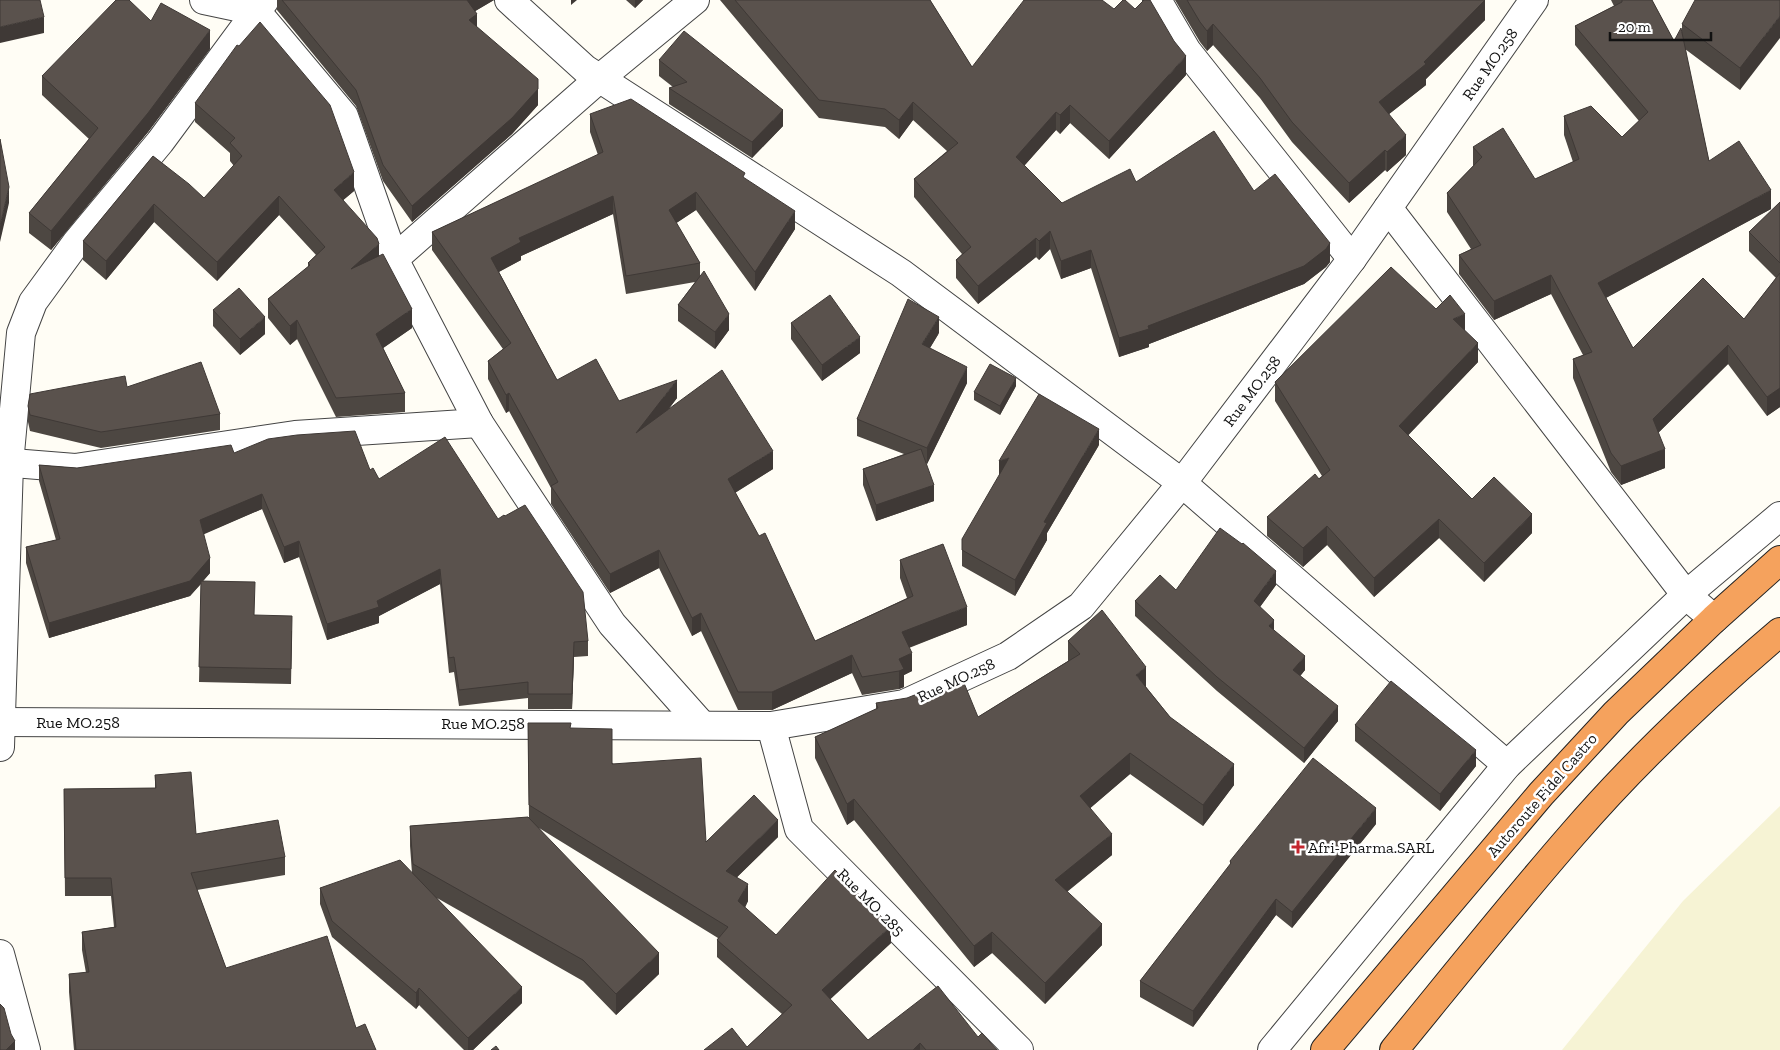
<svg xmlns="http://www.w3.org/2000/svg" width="1780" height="1050" font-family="'Zilla Slab',serif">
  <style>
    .farmland { fill: #f6f3d4 }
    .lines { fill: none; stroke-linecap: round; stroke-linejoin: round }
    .street-casing { stroke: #444; stroke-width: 30 }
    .highway-casing { stroke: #222; stroke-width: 30 }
    .street { stroke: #fff; stroke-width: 28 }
    .highway { stroke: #f5a25d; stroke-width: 28 }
    .wall { fill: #4d4742 }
    .shaded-wall { fill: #3f3936 }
    .building { fill: #5a524d; stroke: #3f3936 }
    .poi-dot { fill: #c4262e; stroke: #fff; stroke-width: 2 }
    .labels { text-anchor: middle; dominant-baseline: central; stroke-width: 5; stroke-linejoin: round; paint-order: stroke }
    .street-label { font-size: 16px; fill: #111; stroke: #fff }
    .poi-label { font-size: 16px; fill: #111; stroke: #fff; text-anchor: start }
  </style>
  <rect width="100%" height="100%" fill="#fffdf5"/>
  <!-- farmland -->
  <path class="farmland" d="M1780,806V1050H1562L1683,901Z"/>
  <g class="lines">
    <defs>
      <g id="street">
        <path d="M204,0L256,11L344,116L394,259L479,423L612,624L701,724"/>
        <path d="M509,0L585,69L901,273L1182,483L1507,765"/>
        <path d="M1157,0L1187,51L1352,259"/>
        <path d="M1388,208L1686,595L1714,619"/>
        <path d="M394,259L600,78L695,0"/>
        <path d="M0,462L75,468L295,435L479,423"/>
        <path d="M0,722L771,726L904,704L1008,656L1081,606L1182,483L1352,259L1534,0"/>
        <path d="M771,726L799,829L1019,1050"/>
        <path d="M0,747L9,464L21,333L33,302L76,243L160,142L265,0"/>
        <path d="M0,954L26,1050"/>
        <path d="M1272,1050L1507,765L1686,595L1780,516"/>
      </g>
      <g id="highway">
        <path d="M1325,1050L1541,794L1616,713L1714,619L1780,560"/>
        <path d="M1394,1050C1453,978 1511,905 1572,835C1635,762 1707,694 1780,632"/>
      </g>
    </defs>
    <!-- street casing -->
    <use href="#street" class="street-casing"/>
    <!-- highway casing -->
    <use href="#highway" class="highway-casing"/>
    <!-- street -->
    <use href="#street" class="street"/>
    <!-- highway -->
    <use href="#highway" class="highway"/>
  </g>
  <!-- wall -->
  <g class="wall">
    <path d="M277,0H494L475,11L477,27L538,105L512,134L412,222L383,181L356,106L277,10Z"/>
    <path d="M626,0H643L635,8Z"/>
    <path d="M720,0H930L972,67L1186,75L1109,159L1070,123L1060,134L1056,130L1024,166L1062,203L1136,182L1254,191L1330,262L1326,267L1304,284L1149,344V347L1119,357L1091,268L1061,279L1050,249L1039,260L1036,257L978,304L956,278V260L962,254L914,197V179L947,151L913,120L899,139L885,127L819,118Z"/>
    <path d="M1175,0H1485V20L1426,79V85L1389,114L1406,155L1387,172L1385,170L1349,203L1292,142L1260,98L1213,45L1207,51L1200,42Z"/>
    <path d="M1611,0H1652L1674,41L1682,31V24L1780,0L1740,90L1685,49L1709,161L1771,209L1606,298L1633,348L1744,319L1776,278L1749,251V232L1780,203V407L1767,416L1728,364L1658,433L1665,468L1621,485L1611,472L1573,378V359L1583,355L1551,294L1494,320L1459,274V255L1471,249L1447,212V193L1473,166V147L1535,179L1573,162L1564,135V116L1622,137L1639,121L1575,45V26L1614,6Z"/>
    <path d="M151,21L210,49L148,132L51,250L29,233V213L89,139L42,95V76Z"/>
    <path d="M659,60L783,126L752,158L669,104V88L673,87L659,76Z"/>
    <path d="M195,103L354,191L343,200L379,256L412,328L383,348L405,393V412L336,417L297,339L290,345L268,318V299L308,267V263L316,255L279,215L217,281L154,222L106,280L83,260V241L153,156L204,198L234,166L230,161V153L195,122Z"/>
    <path d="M590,114L745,179L795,229L755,291L696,210L676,223L700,263V276L729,330L715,349L678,321V305L695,282L626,294L613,214L521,256V260L499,272L557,380L619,401L677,398L668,410L773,469L735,493L815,641L907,598L900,578V560L967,625L909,648L912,671L904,675V687L899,689L862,695L852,673L772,710H738L701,631L692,636L659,568L610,593L551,504V488L509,411L506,413L488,379V361L503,349L432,250V232L598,155L590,132Z"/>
    <path d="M1436,309L1478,362L1408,435L1472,499L1532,533L1484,582L1439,538L1374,597L1327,545L1303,567L1267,536V517L1322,476L1275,401V382Z"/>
    <path d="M213,310L265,334L240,355L213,326Z"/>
    <path d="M791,323L860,353L822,381L791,339Z"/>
    <path d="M939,333L930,348L967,383L927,464L926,463L934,501L876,521L863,485V469L904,454L857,436V419Z"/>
    <path d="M1016,386L1000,415L974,400V392Z"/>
    <path d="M127,387L220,414V430L101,448L30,431L28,422V406Z"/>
    <path d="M1099,445L1047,533V540L1015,596L962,566V539Z"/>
    <path d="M234,453L370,470L379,479L498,519L588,641V656L574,657L572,709H528V698L459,706L454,672L449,673L440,584L379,616V623L327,640L299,557L284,563L262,509L203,534L210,573L203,581L254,615L292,631L291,684L199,682L201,584L190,596L49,638L26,563V547L56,540L39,481V465L77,468Z"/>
    <path d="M1276,585L1260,607L1274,630L1305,670L1300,676L1338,721L1304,763L1217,691L1135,616V601L1176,590Z"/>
    <path d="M1068,641L1146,687L1170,717L1234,785L1203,826L1130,774L1090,808L1112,855L1067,892L1102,945L1045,1004L992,953L974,967L854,820L847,825L815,758V737L876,709V703L921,702L978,717L1068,661Z"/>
    <path d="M528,723L571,728L706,842L778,837L737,877L748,901L745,908L776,935L891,943L830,999L868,1040L978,1037L997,1050H704L747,1047L782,1014L717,957V940L718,938L539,828L659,974L616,1015L583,981L437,898L522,1003L473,1050H464L419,1005L416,1009L332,937L320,904V888L412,873L410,846V826L529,817Z"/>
    <path d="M1355,725L1476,766L1440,811L1355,741Z"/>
    <path d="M155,775L196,834L285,857V875L197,890L226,968L356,1028L376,1050H74L69,992V974L86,973L82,950V932L114,927L111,896H65L64,789L155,788Z"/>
    <path d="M1376,824L1292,928L1276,915L1193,1027L1140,997V981L1230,865V861Z"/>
  </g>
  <!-- shaded-wall -->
  <g class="shaded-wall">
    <path d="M467,0H494L467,16Z"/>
    <path d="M571,0H577L571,5Z"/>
    <path d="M635,0H643L635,8Z"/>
    <path d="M1485,0V20L1426,79V85L1379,122V102L1424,62Z"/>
    <path d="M477,14V30L469,20Z"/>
    <path d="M1780,16V38L1740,90V68Z"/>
    <path d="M44,17V33L0,43V27Z"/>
    <path d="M1213,24V45L1207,51V31Z"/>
    <path d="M210,30V49L148,132L51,250V231Z"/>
    <path d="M1186,56V75L1109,159V141Z"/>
    <path d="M538,89V105L512,134L412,222V206Z"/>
    <path d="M913,102V120L899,139V120Z"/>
    <path d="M1070,105V123L1060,134V115Z"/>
    <path d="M783,110V126L752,158V142Z"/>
    <path d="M1056,112V130L1016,175V157Z"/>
    <path d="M1406,135V155L1387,172V152Z"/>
    <path d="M1385,150V170L1349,203V183Z"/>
    <path d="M354,172V191L334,208V190Z"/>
    <path d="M9,187V203L0,242V226Z"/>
    <path d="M1771,190V209L1598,302V283Z"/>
    <path d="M696,192V210L669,228V210Z"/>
    <path d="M279,196V215L217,281V262Z"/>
    <path d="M613,196V214L521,256V260L491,276V258L519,238Z"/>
    <path d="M154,204V222L106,280V261Z"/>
    <path d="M795,211V229L755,291V272Z"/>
    <path d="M1050,231V249L1039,260V241Z"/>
    <path d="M1036,238V257L978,304V286Z"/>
    <path d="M1330,243V262L1326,267L1304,284L1149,344V347L1119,357V338Z"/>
    <path d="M379,244V263L351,269Z"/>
    <path d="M1091,250V268L1061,279V261Z"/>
    <path d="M1551,275V294L1494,320V301Z"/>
    <path d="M412,309V328L376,353V334Z"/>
    <path d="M729,314V330L715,349V332Z"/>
    <path d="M1465,314V333L1453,319Z"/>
    <path d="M265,317V334L240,355V339Z"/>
    <path d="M939,317V333L922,361V344Z"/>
    <path d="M297,320V339L290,345V326Z"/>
    <path d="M860,337V353L822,381V365Z"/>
    <path d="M1478,343V362L1399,445V426Z"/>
    <path d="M1728,345V364L1653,438V419Z"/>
    <path d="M967,367V383L927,464V448Z"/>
    <path d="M1016,378V386L1000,415V406Z"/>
    <path d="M677,380V398L636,451V433Z"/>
    <path d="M1780,388V407L1767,416V397Z"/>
    <path d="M509,393V411L506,413V395Z"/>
    <path d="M1099,429V445L1047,533V540L1015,596V580L1044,522Z"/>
    <path d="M1665,449V468L1621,485V466Z"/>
    <path d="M773,451V469L728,497V479Z"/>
    <path d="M1009,458L999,478V461Z"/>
    <path d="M934,485V501L876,521V505Z"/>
    <path d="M262,494V509L200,536V520Z"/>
    <path d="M1532,514V533L1484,582V563Z"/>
    <path d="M1439,519V538L1374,597V578Z"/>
    <path d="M1327,526V545L1303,567V548Z"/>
    <path d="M299,541V557L284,563V547Z"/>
    <path d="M659,550V568L610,593V574Z"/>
    <path d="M210,558V573L190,596L49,638V623Z"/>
    <path d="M440,569V584L379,616V623L327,640V624L377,601Z"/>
    <path d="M1276,571V585L1254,615V601Z"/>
    <path d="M967,607V625L902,650V632Z"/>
    <path d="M701,613V631L692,636V618Z"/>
    <path d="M1274,620V635L1269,626Z"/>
    <path d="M574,642V657L572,709V694Z"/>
    <path d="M912,653V671L904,675V687L899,689V659Z"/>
    <path d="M852,655V673L772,710V692Z"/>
    <path d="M1305,656V670L1293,685V670Z"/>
    <path d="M1146,667V688L1136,675Z"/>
    <path d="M1338,706V721L1304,763V748Z"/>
    <path d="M1476,750V766L1440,811V794Z"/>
    <path d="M1130,753V774L1080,817V796Z"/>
    <path d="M1234,764V785L1203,826V805Z"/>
    <path d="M854,799V820L847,825V804Z"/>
    <path d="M1376,808V824L1292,928V912Z"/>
    <path d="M778,820V837L726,888V871Z"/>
    <path d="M1112,834V855L1055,901V880Z"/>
    <path d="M748,884V901L738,919V901Z"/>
    <path d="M1276,899V915L1193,1027V1011Z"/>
    <path d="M1102,924V945L1045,1004V983Z"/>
    <path d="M891,926V943L822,1007V990Z"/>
    <path d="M992,932V953L974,967V946Z"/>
    <path d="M659,953V974L616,1015V994Z"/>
    <path d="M522,987V1003L473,1050H468V1038Z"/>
    <path d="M419,988V1005L416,1009V993Z"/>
    <path d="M15,1041V1050H6Z"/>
    <path d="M920,1043V1050H913Z"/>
  </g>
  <!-- building -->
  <g class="building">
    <path d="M0,0H40L44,17L0,27Z"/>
    <path d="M116,0H129L151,21L161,3L210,30L148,113L51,231L29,213L98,128L42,76Z"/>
    <path d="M282,0H467L477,14L469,20L538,79V89L512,118L412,206L383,165L356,90Z"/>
    <path d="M735,0H930L972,67L1024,0H1102L1114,9L1123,0H1125L1135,9L1144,0H1150L1174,41L1186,56L1109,141L1070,105L1060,115L1056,112L1016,157L1062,203L1130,169L1136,182L1214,131L1254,191L1275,174L1330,243L1326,249L1304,266L1148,326L1149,329L1119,338L1091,250L1061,261L1050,231L1039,241L1036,238L978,286L956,260L971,247L914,179L958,143L913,102L899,120L885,109L819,100Z"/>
    <path d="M1187,0H1485L1424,62L1426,64L1379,102L1406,135L1387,152L1385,150L1349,183L1292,122L1260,78L1213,24L1207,31L1200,22Z"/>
    <path d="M1622,0H1652L1674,41L1681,28L1709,161L1739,141L1771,190L1598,283L1633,348L1703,278L1744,319L1780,273V388L1767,397L1728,345L1653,419L1665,449L1621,466L1611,453L1573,359L1592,352L1551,275L1494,301L1459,255L1481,245L1447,193L1482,157L1473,147L1503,128L1535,179L1579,159L1564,116L1591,106L1622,137L1648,112L1575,26L1622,2Z"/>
    <path d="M1695,0H1780V16L1740,68L1682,24Z"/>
    <path d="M260,22L330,105L354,172L334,190L377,238L379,244L351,269L383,254L412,309L376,334L405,393L336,398L297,320L290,326L268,299L310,265L308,263L325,247L279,196L217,262L154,204L106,261L83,241L153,156L189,184L204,198L242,156L230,143L235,138L195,103L237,45L239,46Z"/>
    <path d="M684,31L783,110L752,142L669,88L687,82L659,60Z"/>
    <path d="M631,99L745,173L743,177L795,211L755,272L696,192L669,210L700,263L626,276L613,196L519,238L521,242L491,258L557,380L596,359L619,401L677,380L636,433L722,370L773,451L728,479L759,536L765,533L815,641L913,596L900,560L943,544L967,607L902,632L912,653L899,659L904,669L899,671L862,677L852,655L772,692H738L701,613L692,618L659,550L610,574L551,486L558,482L509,393L506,395L488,361L511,343L432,232L603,152L590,114Z"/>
    <path d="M0,139L9,187L0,226Z"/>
    <path d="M1780,202V263L1749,232Z"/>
    <path d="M1391,267L1436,309L1450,295L1465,314L1453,319L1478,343L1399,426L1472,499L1494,477L1532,514L1484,563L1439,519L1374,578L1327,526L1303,548L1267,517L1315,474L1319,479L1330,470L1275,382Z"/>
    <path d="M704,271L729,314L715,332L678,305Z"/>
    <path d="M239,288L265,317L240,339L213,310Z"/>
    <path d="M830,295L860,337L822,365L791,323Z"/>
    <path d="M908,299L939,317L922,344L967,367L927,448L857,419Z"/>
    <path d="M201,362L220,414L101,432L30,415L28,406L30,394L125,376L127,387Z"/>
    <path d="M990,364L1016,378L1000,406L974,392Z"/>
    <path d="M1039,394L1099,429L1044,522L1047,523L1015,580L962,550V539L1009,458L999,461Z"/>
    <path d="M355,431L370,470L373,468L379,479L445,437L498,519L504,515L505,516L525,505L583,592L588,641L574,642L572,694H528V682L459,690L454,657L449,658L440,569L377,601L379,607L327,624L299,541L284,547L262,494L200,520L210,558L190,581L49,623L26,547L60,539L39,465L77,468L231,445L234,453L268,439L297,435Z"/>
    <path d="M921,449L934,485L876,505L863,469Z"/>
    <path d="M1220,528L1242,544L1243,543L1276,571L1254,601L1274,620L1269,626L1305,656L1293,670L1338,706L1304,748L1217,677L1135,601L1160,575L1176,590Z"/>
    <path d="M201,581L255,582L254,615L292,616L291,669L199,667Z"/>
    <path d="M1102,610L1146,667L1136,675L1170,717L1234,764L1203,805L1130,753L1080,796L1112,834L1055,880L1102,924L1045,983L992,932L974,946L854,799L847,804L815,737L878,708L876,703L907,698L917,694L921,702L964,683L978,717L1080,654L1068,641Z"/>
    <path d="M1391,681L1476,750L1440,794L1355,725Z"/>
    <path d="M528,723H571L570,728L612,729V764L701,758L706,842L754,795L778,820L726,871L748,884L738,901L776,935L835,870L891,926L822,990L868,1040L938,986L978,1037L982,1033L997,1050H926L920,1043L913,1050H704L732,1028L747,1047L792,1005L717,940L728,927L529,805Z"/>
    <path d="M1313,758L1376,808L1292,912L1276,899L1193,1011L1140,981L1231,863L1230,861Z"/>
    <path d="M191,772L196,834L278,820L285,857L191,873L226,968L327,936L356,1028L365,1024L376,1050H76L69,974L89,972L82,932L116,927L111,878H65L64,789L156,788L155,775Z"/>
    <path d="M528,817L659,953L616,994L583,960L413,864L410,826Z"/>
    <path d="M400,860L522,987L468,1038L419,988L416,993L332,921L320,888Z"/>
    <path d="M0,1004L4,1008L11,1034L15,1041L6,1050H0Z"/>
    <path d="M496,1046L499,1050H491Z"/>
  </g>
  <!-- markers -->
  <path class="poi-dot" d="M1295.5 839.5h5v5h5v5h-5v5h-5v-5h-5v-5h5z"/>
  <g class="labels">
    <!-- street labels -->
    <g class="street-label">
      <text transform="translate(1490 64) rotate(-55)">Rue MO.258</text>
      <text transform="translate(1252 391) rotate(-53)">Rue MO.258</text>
      <text transform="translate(956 680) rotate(-25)">Rue MO.258</text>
      <text x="78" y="722">Rue MO.258</text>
      <text x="483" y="723">Rue MO.258</text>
      <text transform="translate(1542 795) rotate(-49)">Autoroute Fidel Castro</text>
      <text transform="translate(871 902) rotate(45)">Rue MO. 285</text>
    </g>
    <!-- poi labels -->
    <g class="poi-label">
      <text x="1308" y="847">Afri-Pharma.SARL</text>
    </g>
  </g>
  <!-- scale -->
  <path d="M1610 32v8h101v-8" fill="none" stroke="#111111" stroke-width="2.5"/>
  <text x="1618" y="32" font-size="15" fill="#111111" stroke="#ffffff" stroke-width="4" paint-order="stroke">20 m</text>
</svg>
